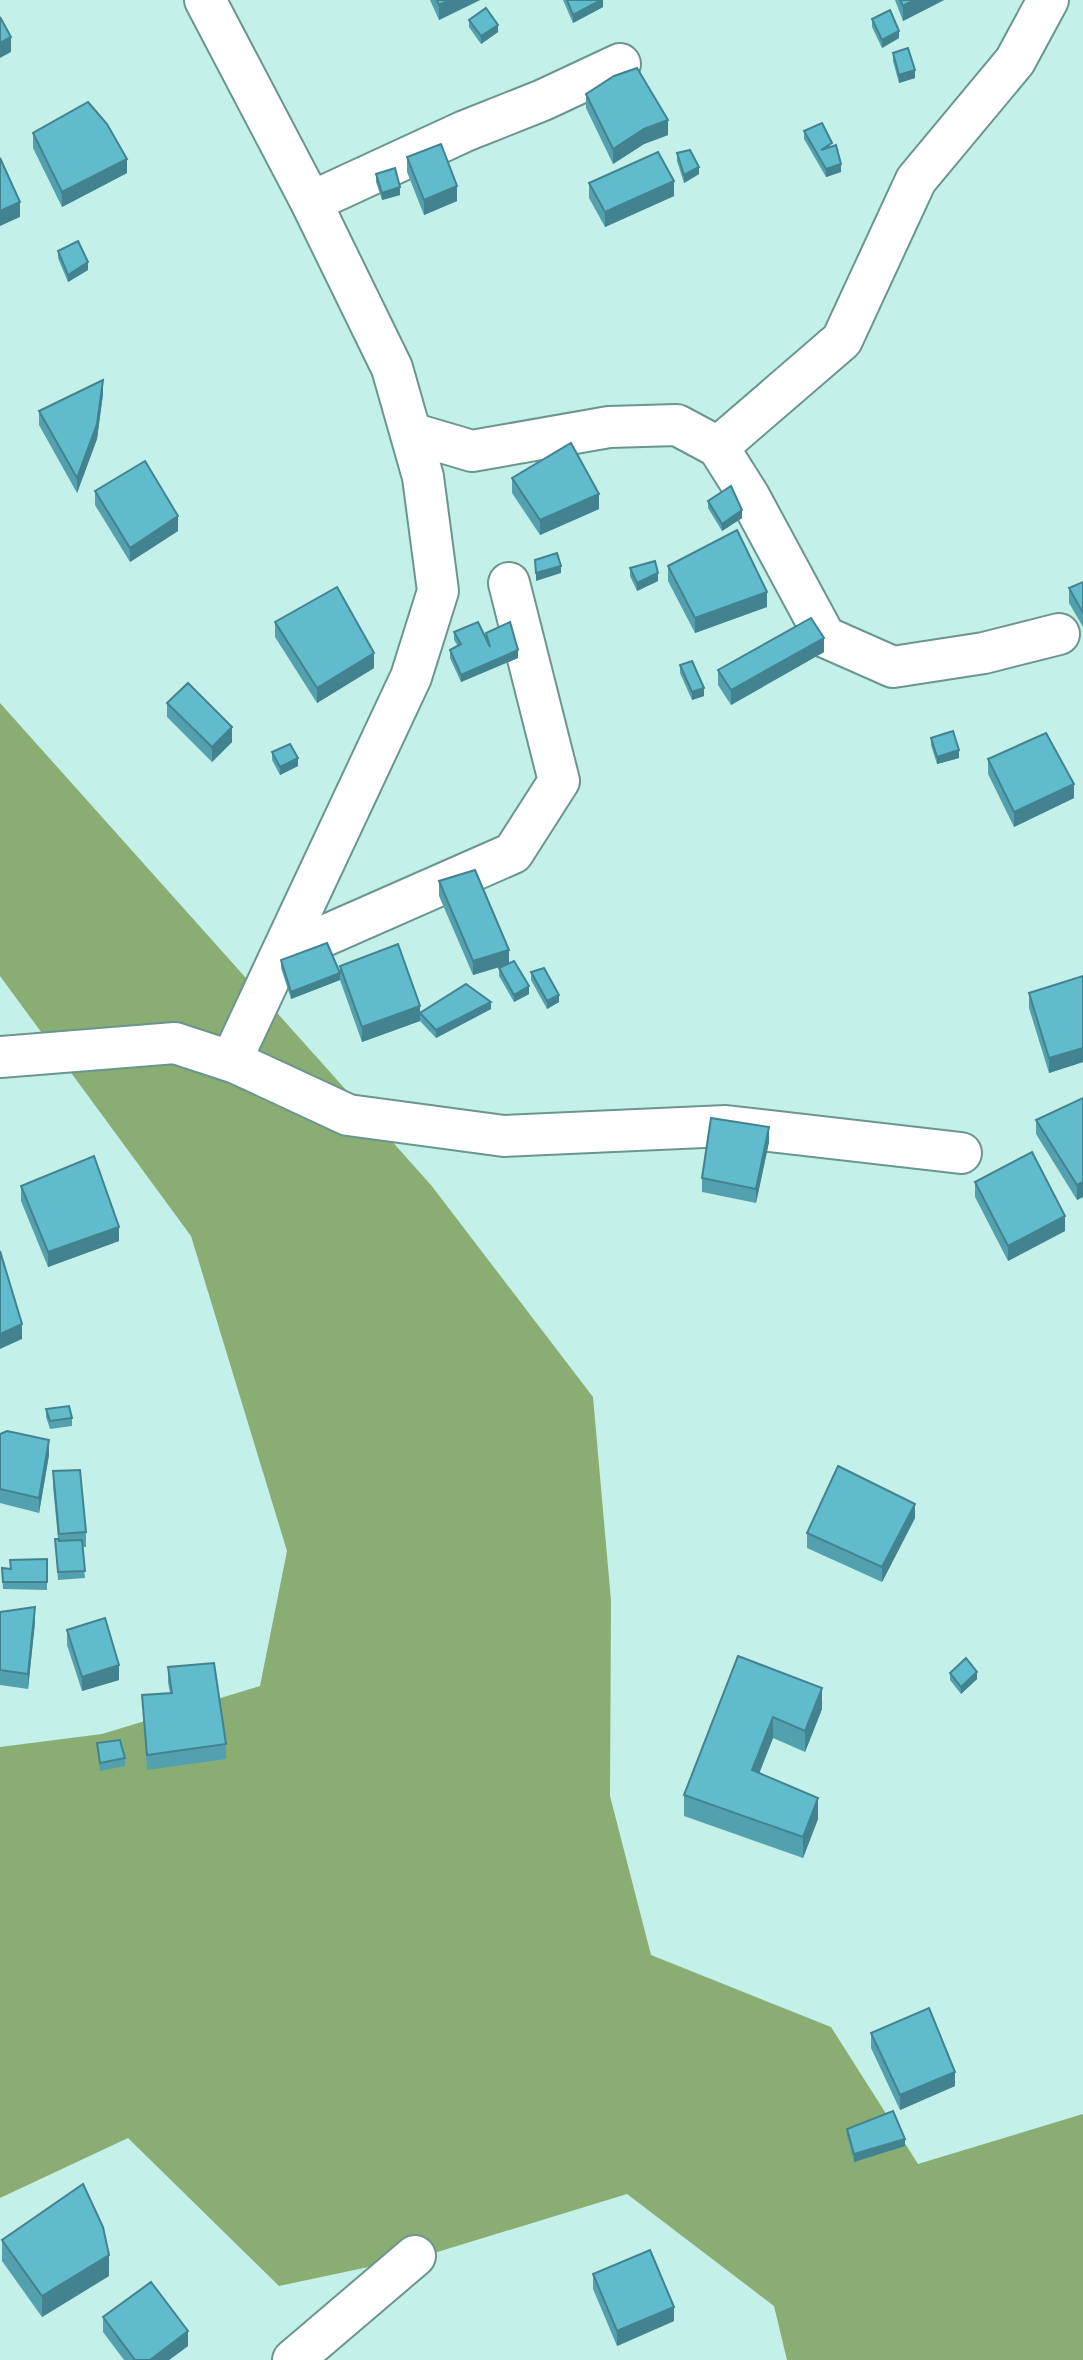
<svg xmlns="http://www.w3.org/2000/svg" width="1083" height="2360" font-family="Mulish,sans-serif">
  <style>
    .forest { fill: #89ad73 }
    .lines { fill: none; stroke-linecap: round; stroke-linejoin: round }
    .minor-casing { stroke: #6b958f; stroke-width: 44 }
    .minor { stroke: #fff; stroke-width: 40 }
    .wall { fill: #53a1af }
    .shaded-wall { fill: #43838f }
    .building { fill: #60bbcc; stroke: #43838f; stroke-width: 2 }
  </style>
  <rect width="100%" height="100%" fill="#c4f0ea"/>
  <!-- forest -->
  <path class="forest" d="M0,703L431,1185L593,1397L611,1601L610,1796L651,1955L831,2027L918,2164L1083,2114V2360H787L774,2306L627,2194L434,2253L279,2286L128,2138L0,2198V1747L102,1734L260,1686L287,1551L191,1236L0,976Z"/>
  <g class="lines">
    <defs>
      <g id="minor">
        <path d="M205,0L311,202L392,368L423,477L438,591L411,677L231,1061"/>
        <path d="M311,202L465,131L543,100L620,64"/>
        <path d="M411,433L472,451L609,427L677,425L718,447L749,496L825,637L893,667L984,653L1059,634"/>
        <path d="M718,447L842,340L916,180L1015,61L1048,0"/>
        <path d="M281,955L513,853L559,781L509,583"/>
        <path d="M0,1057L175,1043L236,1063L348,1115L504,1136L726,1126L961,1153"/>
        <path d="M293,2360L415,2256"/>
      </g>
    </defs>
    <!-- minor casing -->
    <use href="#minor" class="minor-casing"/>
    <!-- minor -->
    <use href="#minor" class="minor"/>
  </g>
  <!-- wall -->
  <g class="wall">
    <path d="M430,0H480L439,20Z"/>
    <path d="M563,0H603V7L573,23Z"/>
    <path d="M895,0H944L903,21Z"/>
    <path d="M872,19L899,38L882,48L872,27Z"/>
    <path d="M469,20L498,32L481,44L469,27Z"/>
    <path d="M893,53L915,78L899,83L893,61Z"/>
    <path d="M586,94L668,135L644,144L613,164L586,108Z"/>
    <path d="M804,131L832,147L841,172L826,177L804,139Z"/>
    <path d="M33,133L127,173L62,207L33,148Z"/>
    <path d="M677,153L699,174L684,183L677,161Z"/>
    <path d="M407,157L457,201L424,215L407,172Z"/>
    <path d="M376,174L400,195L382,200L376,182Z"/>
    <path d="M589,183L674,196L605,227L589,198Z"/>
    <path d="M58,251L88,270L68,282L58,258Z"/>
    <path d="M103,394L97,439L77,493L39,425V411Z"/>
    <path d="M512,478L599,509L540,535L512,493Z"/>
    <path d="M95,491L178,531L130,562L95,505Z"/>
    <path d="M708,501L742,518L722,531L708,508Z"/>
    <path d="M668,566L767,607L695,633L668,581Z"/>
    <path d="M630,568L658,581L637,591L630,576Z"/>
    <path d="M1083,582V627L1069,603V588Z"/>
    <path d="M275,622L374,668L317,703L275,637Z"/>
    <path d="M454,632L486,638V633L518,658L461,682L450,658V650L458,646L454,640Z"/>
    <path d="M824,652L731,705L718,685V670Z"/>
    <path d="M680,665L704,696L692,700L680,673Z"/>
    <path d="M167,703L232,742L212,762L167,717Z"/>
    <path d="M931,738L959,758L937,764L931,745Z"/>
    <path d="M272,752L298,766L280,775L272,760Z"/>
    <path d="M988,759L1074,798L1014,827L988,774Z"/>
    <path d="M439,881L509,963L529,994L514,1002L499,976V968L503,966L473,975L439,896Z"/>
    <path d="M281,960L340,973V966L420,1013L491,1009L436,1038L420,1021L362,1042L340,980L291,999L281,968Z"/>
    <path d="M531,972L559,1002L547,1009L531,980Z"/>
    <path d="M1083,976V1062L1049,1073L1029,1008V993Z"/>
    <path d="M1083,1098V1197L1077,1200L1036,1134V1120Z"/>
    <path d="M769,1142L756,1203L702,1192V1178Z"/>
    <path d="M975,1182L1065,1231L1008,1261L975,1197Z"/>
    <path d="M21,1186L119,1241L48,1267L21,1201Z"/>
    <path d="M46,1409L72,1418V1426L50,1429L46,1417Z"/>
    <path d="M0,1434L49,1455L39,1513L0,1503Z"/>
    <path d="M53,1471L86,1532V1547H82L85,1578L58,1580L55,1539H58L53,1486Z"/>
    <path d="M915,1518L882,1582L807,1548V1533Z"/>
    <path d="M47,1559V1590L3,1589L2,1568L10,1569Z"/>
    <path d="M0,1612L35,1622L28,1689L0,1685Z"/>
    <path d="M67,1630L119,1680L82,1691L67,1645Z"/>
    <path d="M738,1656L822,1709L805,1752L773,1738L759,1773L818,1819L803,1858L684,1816V1795Z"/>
    <path d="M168,1667L226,1744V1759L147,1770L142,1695L170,1693L168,1682Z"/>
    <path d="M950,1673L977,1679L961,1694L950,1680Z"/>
    <path d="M97,1743L125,1758V1766L100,1771Z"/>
    <path d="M871,2033L955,2086L900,2110L871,2048Z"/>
    <path d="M847,2129L905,2146L854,2162L847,2136Z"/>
    <path d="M2,2240L109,2276L42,2317L2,2261Z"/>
    <path d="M593,2274L674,2321L617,2346L593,2289Z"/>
    <path d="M103,2317L188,2346L169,2360H124L103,2332Z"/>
  </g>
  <!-- shaded-wall -->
  <g class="shaded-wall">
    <path d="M449,0H480L439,20V5Z"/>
    <path d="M601,0H603V7L573,23V15Z"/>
    <path d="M914,0H944L903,21V6Z"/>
    <path d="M498,25V32L481,44V36Z"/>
    <path d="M899,31V38L882,48V40Z"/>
    <path d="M11,37V52L0,58V43Z"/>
    <path d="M915,70V78L899,83V75Z"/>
    <path d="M668,120V135L644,144L613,164V149L644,129Z"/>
    <path d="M127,159V173L62,207V192Z"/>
    <path d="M841,164V172L826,177V169Z"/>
    <path d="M699,167V174L684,183V175Z"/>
    <path d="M674,181V196L605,227V212Z"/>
    <path d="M457,186V201L424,215V200Z"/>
    <path d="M400,187V195L382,200V193Z"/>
    <path d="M20,202V217L0,226V211Z"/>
    <path d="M88,262V270L68,282V275Z"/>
    <path d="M103,380V394L97,439L77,493V478Z"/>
    <path d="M599,494V509L540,535V520Z"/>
    <path d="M742,510V518L722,531V524Z"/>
    <path d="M178,516V531L130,562V548Z"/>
    <path d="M561,566V573L536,581V573Z"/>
    <path d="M658,573V581L637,591V583Z"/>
    <path d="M767,592V607L695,633V618Z"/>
    <path d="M824,638V652L731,705V690Z"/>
    <path d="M518,650V658L461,682V675Z"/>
    <path d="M374,653V668L317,703V688Z"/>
    <path d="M704,688V696L692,700V692Z"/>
    <path d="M232,727V742L212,762V747Z"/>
    <path d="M959,750V758L937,764V757Z"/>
    <path d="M298,758V766L280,775V767Z"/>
    <path d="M1074,784V798L1014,827V812Z"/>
    <path d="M509,950V964L473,975V961Z"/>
    <path d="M340,973V980L291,999V992Z"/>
    <path d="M529,986V994L514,1002V995Z"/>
    <path d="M559,995V1002L547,1009V1001Z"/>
    <path d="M491,1002V1009L436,1038V1030Z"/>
    <path d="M420,1006V1021L362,1042V1027Z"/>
    <path d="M1083,1048V1062L1049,1073V1058Z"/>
    <path d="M769,1127V1142L756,1203V1189Z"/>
    <path d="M1083,1182V1197L1077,1200V1185Z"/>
    <path d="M1065,1216V1231L1008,1261V1246Z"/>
    <path d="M119,1227V1241L48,1267V1252Z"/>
    <path d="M22,1324V1339L0,1349V1334Z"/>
    <path d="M49,1440V1455L39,1513V1498Z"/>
    <path d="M915,1504V1518L882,1582V1567Z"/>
    <path d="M35,1607V1622L28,1689V1674Z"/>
    <path d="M119,1665V1680L82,1691V1677Z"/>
    <path d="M977,1672V1679L961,1694V1687Z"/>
    <path d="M822,1688V1709L805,1752V1731Z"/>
    <path d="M773,1717V1738L752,1792V1770Z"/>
    <path d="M818,1798V1819L803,1858V1837Z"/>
    <path d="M955,2072V2086L900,2110V2095Z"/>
    <path d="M905,2139V2146L854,2162V2154Z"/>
    <path d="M109,2255V2276L42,2317V2296Z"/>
    <path d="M674,2307V2321L617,2346V2331Z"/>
    <path d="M188,2331V2346L169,2360H150Z"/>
  </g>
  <!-- building -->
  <g class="building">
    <path d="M437,0H449L439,5Z"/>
    <path d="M567,0H601L573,15Z"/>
    <path d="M900,0H914L903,6Z"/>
    <path d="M486,8L498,25L481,36L469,20Z"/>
    <path d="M890,10L899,31L882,40L872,19Z"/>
    <path d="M0,17L11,37L0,43Z"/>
    <path d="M908,48L915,70L899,75L893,53Z"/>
    <path d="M637,68L668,120L644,129L613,149L586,94L614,76Z"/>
    <path d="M88,102L107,124L127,159L62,192L33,133Z"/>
    <path d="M822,123L832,143L821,150L836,145L841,164L826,169L804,131Z"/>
    <path d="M441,144L457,186L424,200L407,157Z"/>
    <path d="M690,150L699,167L684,175L677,153Z"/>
    <path d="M658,152L674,181L605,212L589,183Z"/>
    <path d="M0,158L20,202L0,211Z"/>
    <path d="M395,168L400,187L382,193L376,174Z"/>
    <path d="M78,241L88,262L68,275L58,251Z"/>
    <path d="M103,380L97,424L77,478L39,411Z"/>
    <path d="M571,443L599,494L540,520L512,478Z"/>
    <path d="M145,461L178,516L130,548L95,491Z"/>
    <path d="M731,486L742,510L722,524L708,501Z"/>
    <path d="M737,530L767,592L695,618L668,566Z"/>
    <path d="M557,553L561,566L536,573L535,560Z"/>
    <path d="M655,561L658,573L637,583L630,568Z"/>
    <path d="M1083,582V613L1069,588Z"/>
    <path d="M337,587L374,653L317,688L275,622Z"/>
    <path d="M811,618L824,638L731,690L718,670Z"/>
    <path d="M478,622L490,647L486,633L510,622L518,650L461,675L450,650L461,644L454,632Z"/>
    <path d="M692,661L704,688L692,692L680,665Z"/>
    <path d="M188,683L232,727L212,747L167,703Z"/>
    <path d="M953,731L959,750L937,757L931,738Z"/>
    <path d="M1046,733L1074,784L1014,812L988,759Z"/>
    <path d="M290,744L298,758L280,767L272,752Z"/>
    <path d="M475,870L509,950L473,961L439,881Z"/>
    <path d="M327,943L340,973L291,992L281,960Z"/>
    <path d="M398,944L420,1006L362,1027L340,966Z"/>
    <path d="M514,961L529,986L514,995L499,968Z"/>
    <path d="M544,968L559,995L547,1001L531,972Z"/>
    <path d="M1083,976V1048L1049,1058L1029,993Z"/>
    <path d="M466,984L491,1002L436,1030L420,1013Z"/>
    <path d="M1083,1098V1182L1077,1185L1036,1120Z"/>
    <path d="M711,1118L769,1127L756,1189L702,1178Z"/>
    <path d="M1032,1152L1065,1216L1008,1246L975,1182Z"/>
    <path d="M94,1156L119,1227L48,1252L21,1186Z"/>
    <path d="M0,1251L22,1324L0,1334Z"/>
    <path d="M69,1406L72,1418L50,1421L46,1409Z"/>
    <path d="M7,1431L49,1440L39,1498L0,1489V1434Z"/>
    <path d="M838,1466L915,1504L882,1567L807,1533Z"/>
    <path d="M80,1470L86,1532L59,1534L53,1471Z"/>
    <path d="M55,1539H59V1541L82,1540L85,1571L58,1572Z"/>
    <path d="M47,1559V1582H3L2,1568L11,1569L10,1560Z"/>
    <path d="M35,1607L28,1674L0,1670V1612Z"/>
    <path d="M105,1618L119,1665L82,1677L67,1630Z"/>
    <path d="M738,1656L822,1688L805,1731L773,1717L752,1770L818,1798L803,1837L684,1795Z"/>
    <path d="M966,1658L977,1672L961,1687L950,1673Z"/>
    <path d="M214,1663L226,1744L147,1755L142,1695L172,1693L168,1667Z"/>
    <path d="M120,1740L125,1758L100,1763L97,1743Z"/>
    <path d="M929,2008L955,2072L900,2095L871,2033Z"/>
    <path d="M893,2111L905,2139L854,2154L847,2129Z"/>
    <path d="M83,2184L103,2227L109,2255L42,2296L2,2240Z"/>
    <path d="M650,2250L674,2307L617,2331L593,2274Z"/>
    <path d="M151,2282L188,2331L150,2360H135L103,2317Z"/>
  </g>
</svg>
